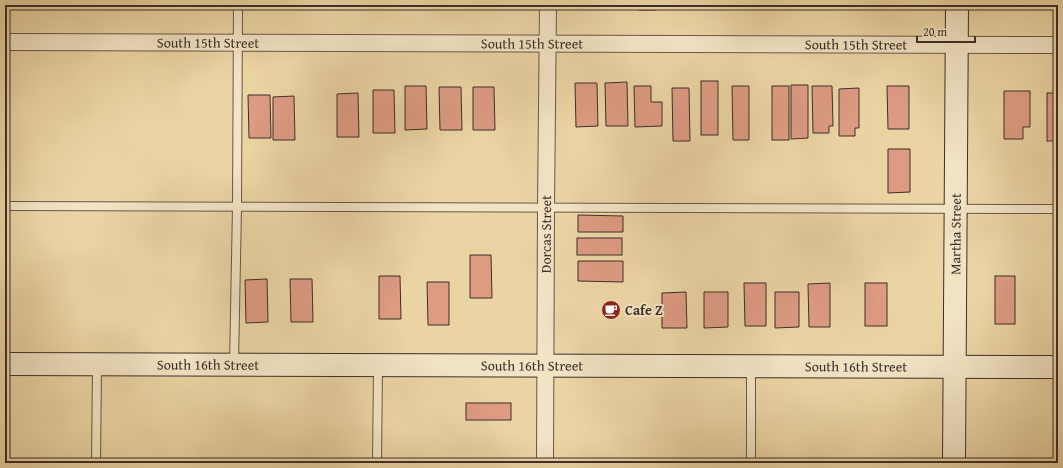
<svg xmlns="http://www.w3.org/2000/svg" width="1063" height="468" font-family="'Gentium Book Plus',serif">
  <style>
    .building { fill: #dd9b82; stroke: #3d2f2a }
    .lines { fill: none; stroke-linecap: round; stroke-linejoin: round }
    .lane-casing { stroke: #685848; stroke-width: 10 }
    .street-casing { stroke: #685848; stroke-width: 18 }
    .secondary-casing { stroke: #3d2f2a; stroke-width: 24 }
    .lane { stroke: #f2e3c4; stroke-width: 8 }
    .street { stroke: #f2e3c4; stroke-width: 16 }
    .secondary { stroke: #f2e3c4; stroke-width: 22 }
    .labels { text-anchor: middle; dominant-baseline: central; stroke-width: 4; stroke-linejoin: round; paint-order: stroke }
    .street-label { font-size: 14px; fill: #3d2f2a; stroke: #f2e3c4 }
    .poi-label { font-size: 14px; font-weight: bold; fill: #3d2f2a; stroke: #f2e3c4; text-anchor: start }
  </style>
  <rect width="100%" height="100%" fill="#ebd4a4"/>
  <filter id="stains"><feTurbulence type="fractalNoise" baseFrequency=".005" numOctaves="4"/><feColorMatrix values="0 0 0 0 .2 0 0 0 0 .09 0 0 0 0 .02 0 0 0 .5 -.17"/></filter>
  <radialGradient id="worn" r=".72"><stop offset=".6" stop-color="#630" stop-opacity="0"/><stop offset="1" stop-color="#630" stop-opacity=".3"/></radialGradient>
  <!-- building -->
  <g class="building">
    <rect x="434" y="5" width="21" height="3"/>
    <rect x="577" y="5" width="43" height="3"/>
    <rect x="639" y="5" width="17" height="5"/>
    <rect x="668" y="5" width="16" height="4"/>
    <rect x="701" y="81" width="17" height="54"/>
    <path d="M627,82L628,126H606L605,83Z"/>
    <path d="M575,83H597L598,126L576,127Z"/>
    <path d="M791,85H808V138L791,139Z"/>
    <path d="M405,86H426L427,129L405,130Z"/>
    <path d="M634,86H651V102H662V126L635,127Z"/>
    <path d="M732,86H749V140H733Z"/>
    <rect x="772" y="86" width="17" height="54"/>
    <path d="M812,86H832L833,126H829V133H813Z"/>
    <path d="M887,86H909V129H888Z"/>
    <path d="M439,87H461L462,130H440Z"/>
    <path d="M473,87H494L495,130H473Z"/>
    <path d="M672,88H689L690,141H673Z"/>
    <path d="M859,88V128H855V136H839V89Z"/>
    <path d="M373,90H394L395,133H373Z"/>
    <path d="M1004,91H1030V127H1023V139H1004Z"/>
    <path d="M358,93L359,137H337V94Z"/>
    <rect x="1047" y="93" width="11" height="48"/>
    <path d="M248,95H270L271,138H249Z"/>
    <path d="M294,96L295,140H273V97Z"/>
    <path d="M888,149H910V192L888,193Z"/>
    <path d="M578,215L623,216V232H578Z"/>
    <rect x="577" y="238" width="45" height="17"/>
    <path d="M470,255H491L492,298H470Z"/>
    <path d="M578,261H623V282L578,281Z"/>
    <path d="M379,276H400L401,319H379Z"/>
    <rect x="995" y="276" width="20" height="48"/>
    <path d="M267,279L268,322L246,323L245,280Z"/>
    <path d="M290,279H312L313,322H291Z"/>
    <path d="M427,282H449V325H428Z"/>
    <path d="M744,283H766V326H745Z"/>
    <path d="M830,283V327H809L808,284Z"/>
    <rect x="865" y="283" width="22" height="43"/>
    <path d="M686,292L687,328H662V293Z"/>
    <path d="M704,292H728V327L704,328Z"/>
    <path d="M775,292H799V327L775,328Z"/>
    <rect x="466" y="403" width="45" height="17"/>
  </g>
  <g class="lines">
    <defs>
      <g id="lane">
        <path d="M5,206L1058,209"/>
        <path d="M234,364L237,207L238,5"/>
        <path d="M751,367V463"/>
        <path d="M96,463L97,365"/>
        <path d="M377,463L378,366"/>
      </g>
      <g id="street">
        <path id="s1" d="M5,42L1058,45"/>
        <path id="s2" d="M545,463L546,208L548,5"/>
      </g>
      <g id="secondary">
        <path id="s3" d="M5,364L1058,367"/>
        <path id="s4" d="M954,463L957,5"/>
      </g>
    </defs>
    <!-- lane casing -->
    <use href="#lane" class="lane-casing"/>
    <!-- street casing -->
    <use href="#street" class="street-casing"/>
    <!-- secondary casing -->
    <use href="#secondary" class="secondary-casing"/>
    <!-- lane -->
    <use href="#lane" class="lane"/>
    <!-- street -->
    <use href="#street" class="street"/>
    <!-- secondary -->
    <use href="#secondary" class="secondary"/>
  </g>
  <!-- icons -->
  <defs>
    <symbol id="cafe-disc" viewBox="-11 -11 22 22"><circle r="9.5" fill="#8f2418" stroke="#f2e3c4"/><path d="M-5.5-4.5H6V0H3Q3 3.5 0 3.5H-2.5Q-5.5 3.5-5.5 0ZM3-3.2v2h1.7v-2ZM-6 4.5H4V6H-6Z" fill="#fff"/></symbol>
  </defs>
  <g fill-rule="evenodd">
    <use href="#cafe-disc" x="600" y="299" width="22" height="22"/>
  </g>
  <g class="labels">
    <!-- street labels -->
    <g class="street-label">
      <text stroke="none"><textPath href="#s1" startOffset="203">South 15th Street</textPath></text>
      <text stroke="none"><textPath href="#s1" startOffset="527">South 15th Street</textPath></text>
      <text stroke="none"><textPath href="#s1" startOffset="851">South 15th Street</textPath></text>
      <text stroke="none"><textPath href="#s2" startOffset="229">Dorcas Street</textPath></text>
      <text stroke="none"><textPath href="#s4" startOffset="229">Martha Street</textPath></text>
      <text stroke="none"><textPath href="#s3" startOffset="203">South 16th Street</textPath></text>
      <text stroke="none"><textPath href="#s3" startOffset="527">South 16th Street</textPath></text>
      <text stroke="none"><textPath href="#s3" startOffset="851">South 16th Street</textPath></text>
    </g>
    <!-- poi labels -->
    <g class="poi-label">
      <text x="625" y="310">Cafe Z</text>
    </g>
  </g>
  <!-- margin -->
  <rect width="1063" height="468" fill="none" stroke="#ebd4a4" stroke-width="20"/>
  <rect x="6" y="6" width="1051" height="456" fill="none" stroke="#3d2f2a" stroke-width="2"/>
  <rect x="10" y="10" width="1043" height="448" fill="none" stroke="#3d2f2a"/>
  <!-- scale -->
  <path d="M917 36v6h58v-6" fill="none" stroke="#3d2f2a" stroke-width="2"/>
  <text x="923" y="36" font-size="12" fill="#3d2f2a" stroke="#f2e3c4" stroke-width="3" paint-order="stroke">20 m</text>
  <rect width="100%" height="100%" filter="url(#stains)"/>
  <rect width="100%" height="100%" fill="url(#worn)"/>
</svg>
